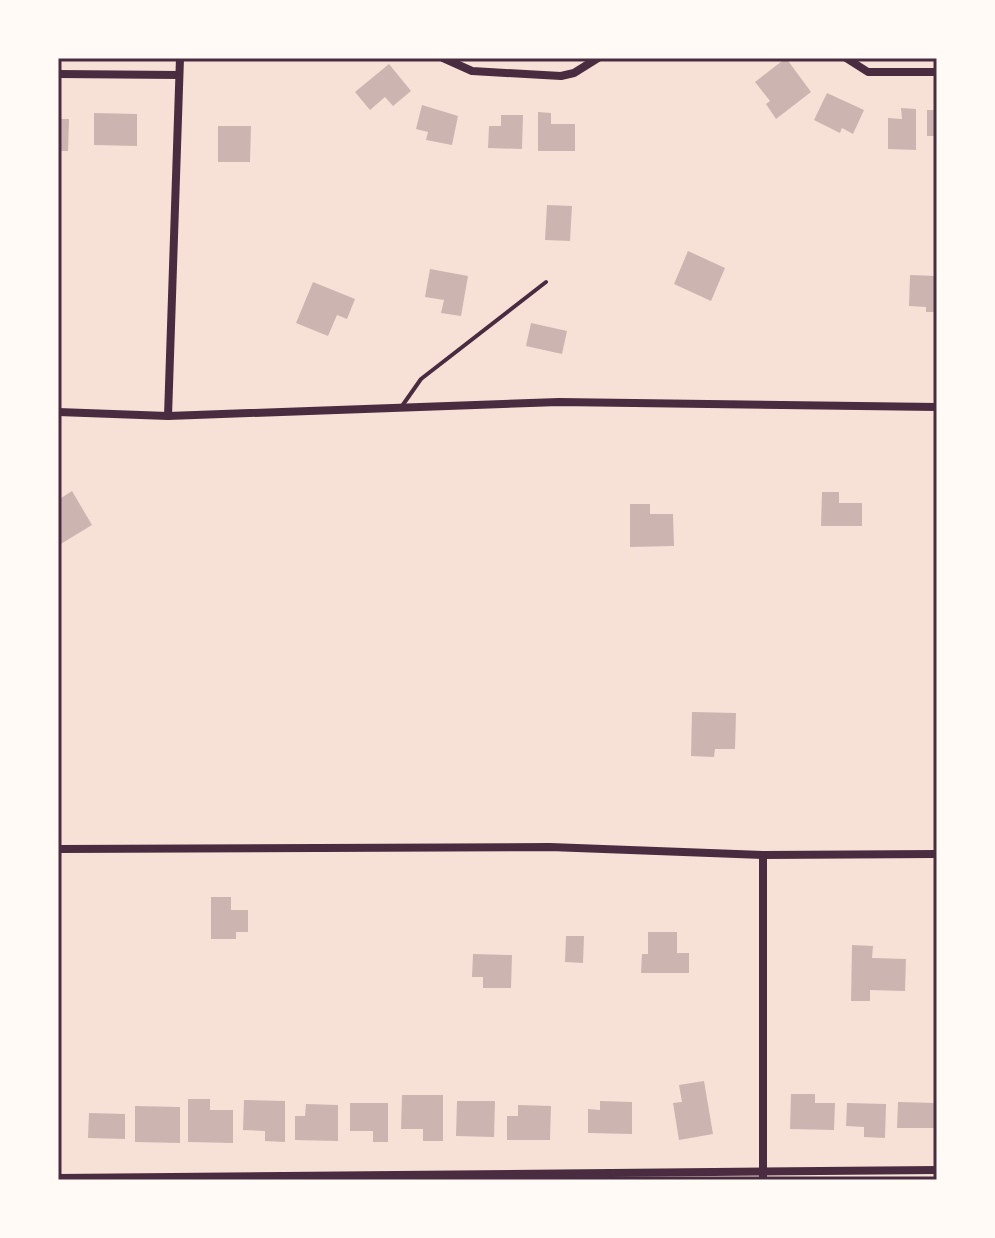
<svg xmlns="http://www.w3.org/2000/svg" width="995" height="1238" font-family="'Exo 2',sans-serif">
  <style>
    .building { fill: #ccb4b1 }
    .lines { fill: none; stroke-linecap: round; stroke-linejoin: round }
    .service { stroke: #4a2c40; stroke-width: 4 }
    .minor { stroke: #4a2c40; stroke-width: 8 }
    .neatline { fill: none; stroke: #4a2c40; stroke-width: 3 }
  </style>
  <rect width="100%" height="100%" fill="#f7e1d7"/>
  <!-- building -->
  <g class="building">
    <path d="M786,58L811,92L776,119L766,104L770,101L755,82Z"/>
    <path d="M389,64L411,91L393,106L385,97L370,110L355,92Z"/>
    <path d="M827,93L864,110L853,134L842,128L840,133L814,120Z"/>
    <path d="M422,105L458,116L452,145L426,140L428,132L416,129Z"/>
    <path d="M901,108L916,109V150L888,149V118L902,119Z"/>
    <rect x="927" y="110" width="10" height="26"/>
    <path d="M538,112L551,113V124H575V151H538Z"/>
    <path d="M94,113L137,114V146L94,145Z"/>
    <path d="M501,115H523L522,149L488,148L489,126H501Z"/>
    <path d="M58,119H69L68,151H58Z"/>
    <path d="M218,126H251L250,162H218Z"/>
    <path d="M547,205L572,206L570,241L545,240Z"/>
    <path d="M688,251L725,268L711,301L674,284Z"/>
    <path d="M430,269L468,276L461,316L441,313L444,300L425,297Z"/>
    <path d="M910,275L937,276V312H926V307L909,306Z"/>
    <path d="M313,282L355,299L347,319L337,315L328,336L296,323Z"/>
    <path d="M531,323L567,331L562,354L526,346Z"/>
    <path d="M72,491L92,525L59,545L58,500Z"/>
    <path d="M822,492H839V503H862V526H821Z"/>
    <path d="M630,504H650V514H673L674,546L630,547Z"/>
    <path d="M692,712L736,713L735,749H715L714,757L691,756Z"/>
    <path d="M211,897H231V910H248V932H236V939H211Z"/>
    <path d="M648,932H677V953H689V973H641L642,954H648Z"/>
    <path d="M566,936H584L583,963L565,962Z"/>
    <path d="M852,945L873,946L872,958L906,959L905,991L870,990V1001H851Z"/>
    <path d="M473,954L512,955L511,988H483V977H472Z"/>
    <path d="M704,1081L713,1134L679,1140L673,1103L682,1102L679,1085Z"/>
    <path d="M791,1094H815V1103H835L834,1130L790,1129Z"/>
    <path d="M402,1095H443V1141H423V1129H401Z"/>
    <path d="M188,1099H210V1110H233V1143L188,1142Z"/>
    <path d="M244,1100L285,1101V1142L265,1141V1131L243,1130Z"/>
    <path d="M457,1101H495L494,1137L456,1136Z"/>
    <path d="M600,1101L632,1102V1134L588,1133V1109L600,1110Z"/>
    <path d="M898,1102L937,1103V1128H897Z"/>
    <path d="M350,1103H388V1142H373V1131H350Z"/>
    <path d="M847,1103L886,1104L885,1138L864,1137V1127L846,1126Z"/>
    <path d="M306,1104L338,1105V1141L295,1140V1116H305Z"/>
    <path d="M518,1105L551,1106L550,1140H507V1116H518Z"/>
    <path d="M135,1106L180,1107V1143L135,1142Z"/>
    <path d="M89,1113L125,1114V1139L88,1138Z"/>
  </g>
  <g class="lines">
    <!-- service -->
    <path class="service" d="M402,406L421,379L546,282"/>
    <!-- minor -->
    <g class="minor">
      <path d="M443,58L472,71L561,76L574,73L598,58"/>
      <path d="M846,58L868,72H937"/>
      <path d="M58,74L179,75"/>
      <path d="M58,412L168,416L559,402L937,407"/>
      <path d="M168,416L180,58"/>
      <path d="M58,849L550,847L763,855L937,854"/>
      <path d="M58,1178L937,1170"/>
      <path d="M763,1180V855"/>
    </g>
  </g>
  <!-- border -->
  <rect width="995" height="1238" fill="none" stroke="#fffaf5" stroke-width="120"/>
  <rect x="60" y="60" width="875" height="1118" class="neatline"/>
</svg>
